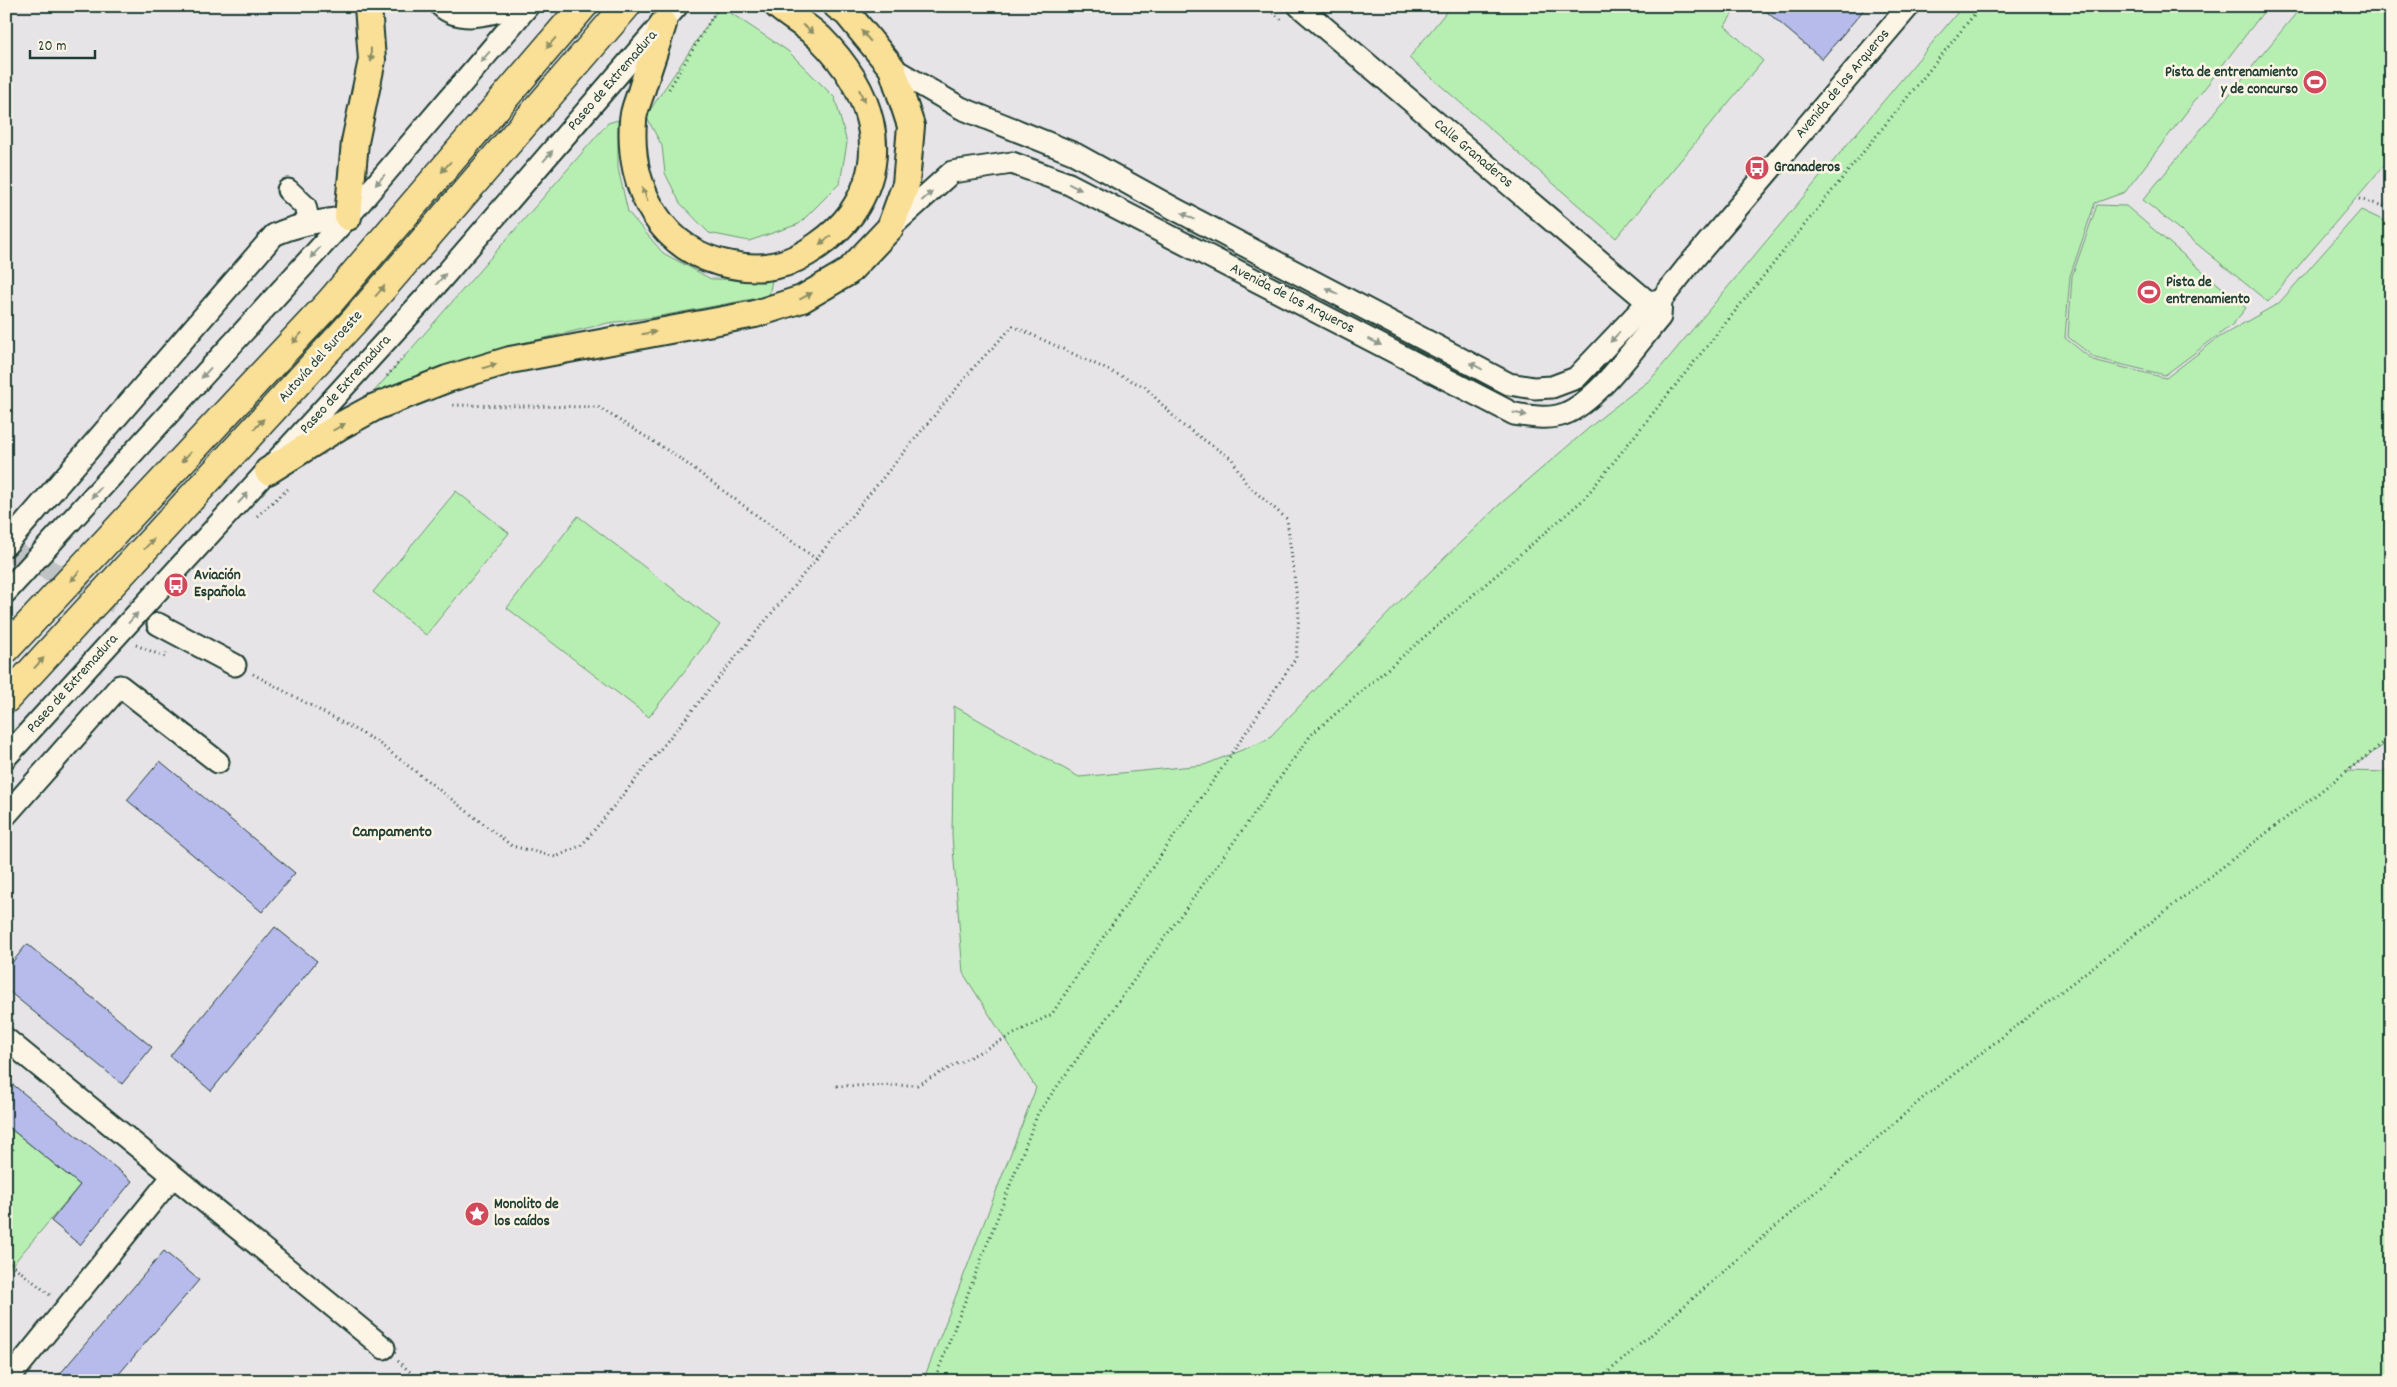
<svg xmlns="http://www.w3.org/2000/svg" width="2397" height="1387" font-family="Dekko,sans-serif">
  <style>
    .green { fill: #b7efb2; stroke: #6b9673 }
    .building { fill: #b6bbec; stroke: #1f3d34 }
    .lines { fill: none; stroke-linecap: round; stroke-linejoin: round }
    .minor-tunnel { stroke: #bfc3c3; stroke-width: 21; stroke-dasharray: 21 11; stroke-linecap: butt }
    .minor-casing { stroke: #1f3d34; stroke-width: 25 }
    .major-casing { stroke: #1f3d34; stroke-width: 30 }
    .highway-casing { stroke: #1f3d34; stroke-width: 31 }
    .path { stroke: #1f3d34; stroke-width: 3; stroke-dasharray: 1 4; stroke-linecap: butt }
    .minor { stroke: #fcf5e5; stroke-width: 21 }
    .major { stroke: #fadf96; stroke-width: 26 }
    .highway { stroke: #fadf96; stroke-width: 28 }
    .oneway { fill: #8c8e65 }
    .oneway2 { fill: #8e998c }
    .labels { text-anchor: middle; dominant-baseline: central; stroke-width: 5; stroke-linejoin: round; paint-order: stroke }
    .poi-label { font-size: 15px; font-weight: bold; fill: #1f3d34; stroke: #fcf5e5; text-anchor: start }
    .street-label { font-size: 15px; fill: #1f3d34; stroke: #fcf5e5 }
    .neighbourhood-label { font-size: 16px; font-weight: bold; fill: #1f3d34; stroke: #fcf5e5 }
  </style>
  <rect width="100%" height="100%" fill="#e7e4e7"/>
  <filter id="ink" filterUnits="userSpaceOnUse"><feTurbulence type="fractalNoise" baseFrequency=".02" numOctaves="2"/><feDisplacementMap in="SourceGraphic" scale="10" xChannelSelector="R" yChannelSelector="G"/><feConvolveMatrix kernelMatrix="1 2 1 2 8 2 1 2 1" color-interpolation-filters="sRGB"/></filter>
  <g filter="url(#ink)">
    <!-- green -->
    <g class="green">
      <path d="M720,6L788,51L835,98L847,143L840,183L799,224L749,241L709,233L680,203L665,173L662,146L646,116Z"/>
      <path d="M1451,6H1737L1725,26L1763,61L1616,238L1409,58Z"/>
      <path d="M1963,6H2268L2125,192L2095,203L2070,276L2065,338L2093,360L2166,378L2218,338L2279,303L2361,210L2391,224V740L2346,771L2391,772V1381H923L1036,1088L963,973L952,836L954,706L1079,777L1204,765L1267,740L1402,599L1499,505L1603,416L1651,379Z"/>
      <path d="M2302,6H2391V157L2268,302L2143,200Z"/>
      <path d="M618,120V168L628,212L663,253L711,279L772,280L769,296L655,317L608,323L516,345L421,375L371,395L608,123Z"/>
      <path d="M2097,205L2126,206L2246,308L2233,324L2165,375L2095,358L2068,337L2072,276Z"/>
      <path d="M456,491L509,533L426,635L373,592Z"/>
      <path d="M578,516L720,625L649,717L507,608Z"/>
      <path d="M6,1125L80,1185L6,1272Z"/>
    </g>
    <!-- building -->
    <g class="building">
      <path d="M1760,6H1867L1822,59Z"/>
      <path d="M160,761L295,873L262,912L127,800Z"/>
      <path d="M275,927L317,961L211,1091L170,1056Z"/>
      <path d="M27,944L152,1047L122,1084L6,989V970Z"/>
      <path d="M6,1079L132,1181L80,1245L51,1221L80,1185L6,1125Z"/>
      <path d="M164,1251L199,1280L113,1381H54Z"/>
    </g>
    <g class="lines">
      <!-- minor-tunnel -->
      <path class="minor-tunnel" d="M11,551L158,624"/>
      <defs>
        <g id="minor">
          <path d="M441,6C462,25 495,12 519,6"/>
          <path d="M1299,6L1648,302"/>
          <path d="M892,68L961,108L1075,154L1173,208L1509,384L1534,388L1552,387L1576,378L1648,302L1661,300"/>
          <path d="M288,190L305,206L309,223"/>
          <path d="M890,228L952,172L1012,163L1069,184L1514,414C1529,416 1549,420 1564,414C1597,402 1636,345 1660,317L1661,300L1687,267L1909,6"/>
          <path d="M6,545L274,235C298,224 322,221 348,217"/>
          <path d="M6,592L348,217L528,6"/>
          <path d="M158,624L235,665"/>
          <path d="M6,757L425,298L677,6"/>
          <path d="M6,815L120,686L218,762"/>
          <path d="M6,1039L384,1348"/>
          <path d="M7,1381L173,1176"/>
        </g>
        <g id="major">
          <path d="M663,24C656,47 648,69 641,92C638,101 633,112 633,121C628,189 662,253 732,265C747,268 762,269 777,265C802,260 836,235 851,214C894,153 869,87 820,38C807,26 791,17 778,6"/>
          <path d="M348,217L355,142L372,60L368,6"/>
          <path d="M268,471L340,426L375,407L447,379L510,360L755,314L802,299L848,272L890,228L906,184L911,126L892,68L847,13L837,6"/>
        </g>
        <g id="highway">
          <path d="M6,649L330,302L583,6"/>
          <path d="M6,699L356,319L626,6"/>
        </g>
      </defs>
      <!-- minor casing -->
      <use href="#minor" class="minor-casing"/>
      <!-- major casing -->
      <use href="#major" class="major-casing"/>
      <!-- highway casing -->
      <use href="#highway" class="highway-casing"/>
      <!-- path -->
      <g class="path">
        <path d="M1265,6L1282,20"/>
        <path d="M669,89L719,6"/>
        <path d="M2359,199L2391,208"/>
        <path d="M387,376L406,354"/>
        <path d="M257,516L288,489"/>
        <path d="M816,559L975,366L1013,326L1145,387L1182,425L1232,459L1247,485L1287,519L1299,614L1296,658L1220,771L1085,963L1052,1014L917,1085L833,1086"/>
        <path d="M136,645L165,657L168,651"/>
        <path d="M253,674L376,741L512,846L556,857L582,845L816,559L675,455L598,407L450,405"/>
        <path d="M6,1157L14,1148"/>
        <path d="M6,1260L50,1295"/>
        <path d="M398,1361L420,1381"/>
        <path d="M934,1381L1038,1113L1311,735L1583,500L1981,6"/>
        <path d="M1598,1381L1923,1098L2391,737"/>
      </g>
      <!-- minor -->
      <use href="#minor" class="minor"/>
      <!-- major -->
      <use href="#major" class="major"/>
      <!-- highway -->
      <use href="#highway" class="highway"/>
    </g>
    <!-- one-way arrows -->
    <defs><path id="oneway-solid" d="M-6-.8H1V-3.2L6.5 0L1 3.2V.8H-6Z" transform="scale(1.25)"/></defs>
    <g class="oneway">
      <use href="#oneway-solid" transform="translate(808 29) rotate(37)"/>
      <use href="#oneway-solid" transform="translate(866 36) rotate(-130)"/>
      <use href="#oneway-solid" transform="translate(551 43) rotate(131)"/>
      <use href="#oneway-solid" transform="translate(371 55) rotate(89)"/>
      <use href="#oneway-solid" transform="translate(862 96) rotate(67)"/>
      <use href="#oneway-solid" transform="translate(446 167) rotate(131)"/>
      <use href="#oneway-solid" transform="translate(645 194) rotate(-111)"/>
      <use href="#oneway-solid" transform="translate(825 240) rotate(143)"/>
      <use href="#oneway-solid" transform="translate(380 291) rotate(-49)"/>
      <use href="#oneway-solid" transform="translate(806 296) rotate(-28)"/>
      <use href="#oneway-solid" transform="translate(649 333) rotate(-10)"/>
      <use href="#oneway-solid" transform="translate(297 338) rotate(133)"/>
      <use href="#oneway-solid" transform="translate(490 366) rotate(-17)"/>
      <use href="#oneway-solid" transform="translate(259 424) rotate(-47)"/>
      <use href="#oneway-solid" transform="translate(339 427) rotate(-30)"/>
      <use href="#oneway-solid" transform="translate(186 457) rotate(133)"/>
      <use href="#oneway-solid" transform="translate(149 544) rotate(-47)"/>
      <use href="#oneway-solid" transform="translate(75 576) rotate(133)"/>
      <use href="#oneway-solid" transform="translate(39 663) rotate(-47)"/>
    </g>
    <g class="oneway2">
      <use href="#oneway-solid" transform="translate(485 57) rotate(131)"/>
      <use href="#oneway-solid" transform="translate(548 156) rotate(-49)"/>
      <use href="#oneway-solid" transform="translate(380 180) rotate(131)"/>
      <use href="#oneway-solid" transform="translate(1075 187) rotate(26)"/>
      <use href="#oneway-solid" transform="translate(927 196) rotate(-42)"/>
      <use href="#oneway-solid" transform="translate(1188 216) rotate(-152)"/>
      <use href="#oneway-solid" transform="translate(315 253) rotate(132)"/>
      <use href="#oneway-solid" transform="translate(441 279) rotate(-49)"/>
      <use href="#oneway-solid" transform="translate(1332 291) rotate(-152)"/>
      <use href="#oneway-solid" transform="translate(1615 337) rotate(133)"/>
      <use href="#oneway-solid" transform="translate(1375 342) rotate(27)"/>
      <use href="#oneway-solid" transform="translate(1476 366) rotate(-152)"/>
      <use href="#oneway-solid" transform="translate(206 373) rotate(132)"/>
      <use href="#oneway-solid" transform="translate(1520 414) rotate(11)"/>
      <use href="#oneway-solid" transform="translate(96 493) rotate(132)"/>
      <use href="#oneway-solid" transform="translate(243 498) rotate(-47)"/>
      <use href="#oneway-solid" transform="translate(133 618) rotate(-48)"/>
    </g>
  </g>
  <!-- icons -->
  <defs>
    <symbol id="stadium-disc" viewBox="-11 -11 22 22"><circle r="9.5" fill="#d1495b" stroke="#fcf5e5"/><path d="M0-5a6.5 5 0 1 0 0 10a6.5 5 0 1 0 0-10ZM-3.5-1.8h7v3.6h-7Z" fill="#fff"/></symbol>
    <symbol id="bus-disc" viewBox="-11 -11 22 22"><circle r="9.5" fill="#d1495b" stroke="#fcf5e5"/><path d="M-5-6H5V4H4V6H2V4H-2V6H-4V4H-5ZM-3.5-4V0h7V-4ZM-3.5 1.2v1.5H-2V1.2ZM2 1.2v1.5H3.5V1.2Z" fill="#fff"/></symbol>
    <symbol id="sight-disc" viewBox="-11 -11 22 22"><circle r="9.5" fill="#d1495b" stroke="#fcf5e5"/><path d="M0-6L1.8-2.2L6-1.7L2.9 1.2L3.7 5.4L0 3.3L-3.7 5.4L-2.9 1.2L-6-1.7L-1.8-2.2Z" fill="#fff"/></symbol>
  </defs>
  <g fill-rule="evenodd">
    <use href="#stadium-disc" x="2301" y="68" width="28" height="28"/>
    <use href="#bus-disc" x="1743" y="154" width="28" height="28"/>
    <use href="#stadium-disc" x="2135" y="278" width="28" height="28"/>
    <use href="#bus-disc" x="162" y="571" width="28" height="28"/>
    <use href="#sight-disc" x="463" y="1200" width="28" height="28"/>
  </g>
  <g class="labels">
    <!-- poi labels -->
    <g class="poi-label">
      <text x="2298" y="73" text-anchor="end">Pista de entrenamiento<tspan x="2298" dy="17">y de concurso</tspan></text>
      <text x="1774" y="168">Granaderos</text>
      <text x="2166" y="283">Pista de<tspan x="2166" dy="17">entrenamiento</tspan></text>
      <text x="194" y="576">Aviación<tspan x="194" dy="17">Española</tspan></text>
      <text x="494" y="1205">Monolito de<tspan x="494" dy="17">los caídos</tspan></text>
    </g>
    <!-- street labels -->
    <g class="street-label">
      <text transform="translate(613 81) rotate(-49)">Paseo de Extremadura</text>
      <text transform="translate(1843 84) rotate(-50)">Avenida de los Arqueros</text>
      <text transform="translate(1473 154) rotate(40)">Calle Granaderos</text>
      <text transform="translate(1292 299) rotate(27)">Avenida de los Arqueros</text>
      <text transform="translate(321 357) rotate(-48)">Autovía del Suroeste</text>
      <text transform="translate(346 385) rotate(-48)">Paseo de Extremadura</text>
      <text transform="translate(73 684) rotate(-48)">Paseo de Extremadura</text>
    </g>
    <!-- neighbourhood labels -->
    <g class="neighbourhood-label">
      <text x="392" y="832">Campamento</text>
    </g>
  </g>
  <!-- margin -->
  <rect width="2397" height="1387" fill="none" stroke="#fcf5e5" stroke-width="25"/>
  <rect x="12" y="12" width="2372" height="1362" fill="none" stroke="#1f3d34" stroke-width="2" filter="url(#ink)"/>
  <!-- scale -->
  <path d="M30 50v8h65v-8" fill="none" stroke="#1f3d34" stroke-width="2.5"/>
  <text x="38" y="50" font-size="15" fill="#1f3d34" stroke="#fcf5e5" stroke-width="4" paint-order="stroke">20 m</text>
</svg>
